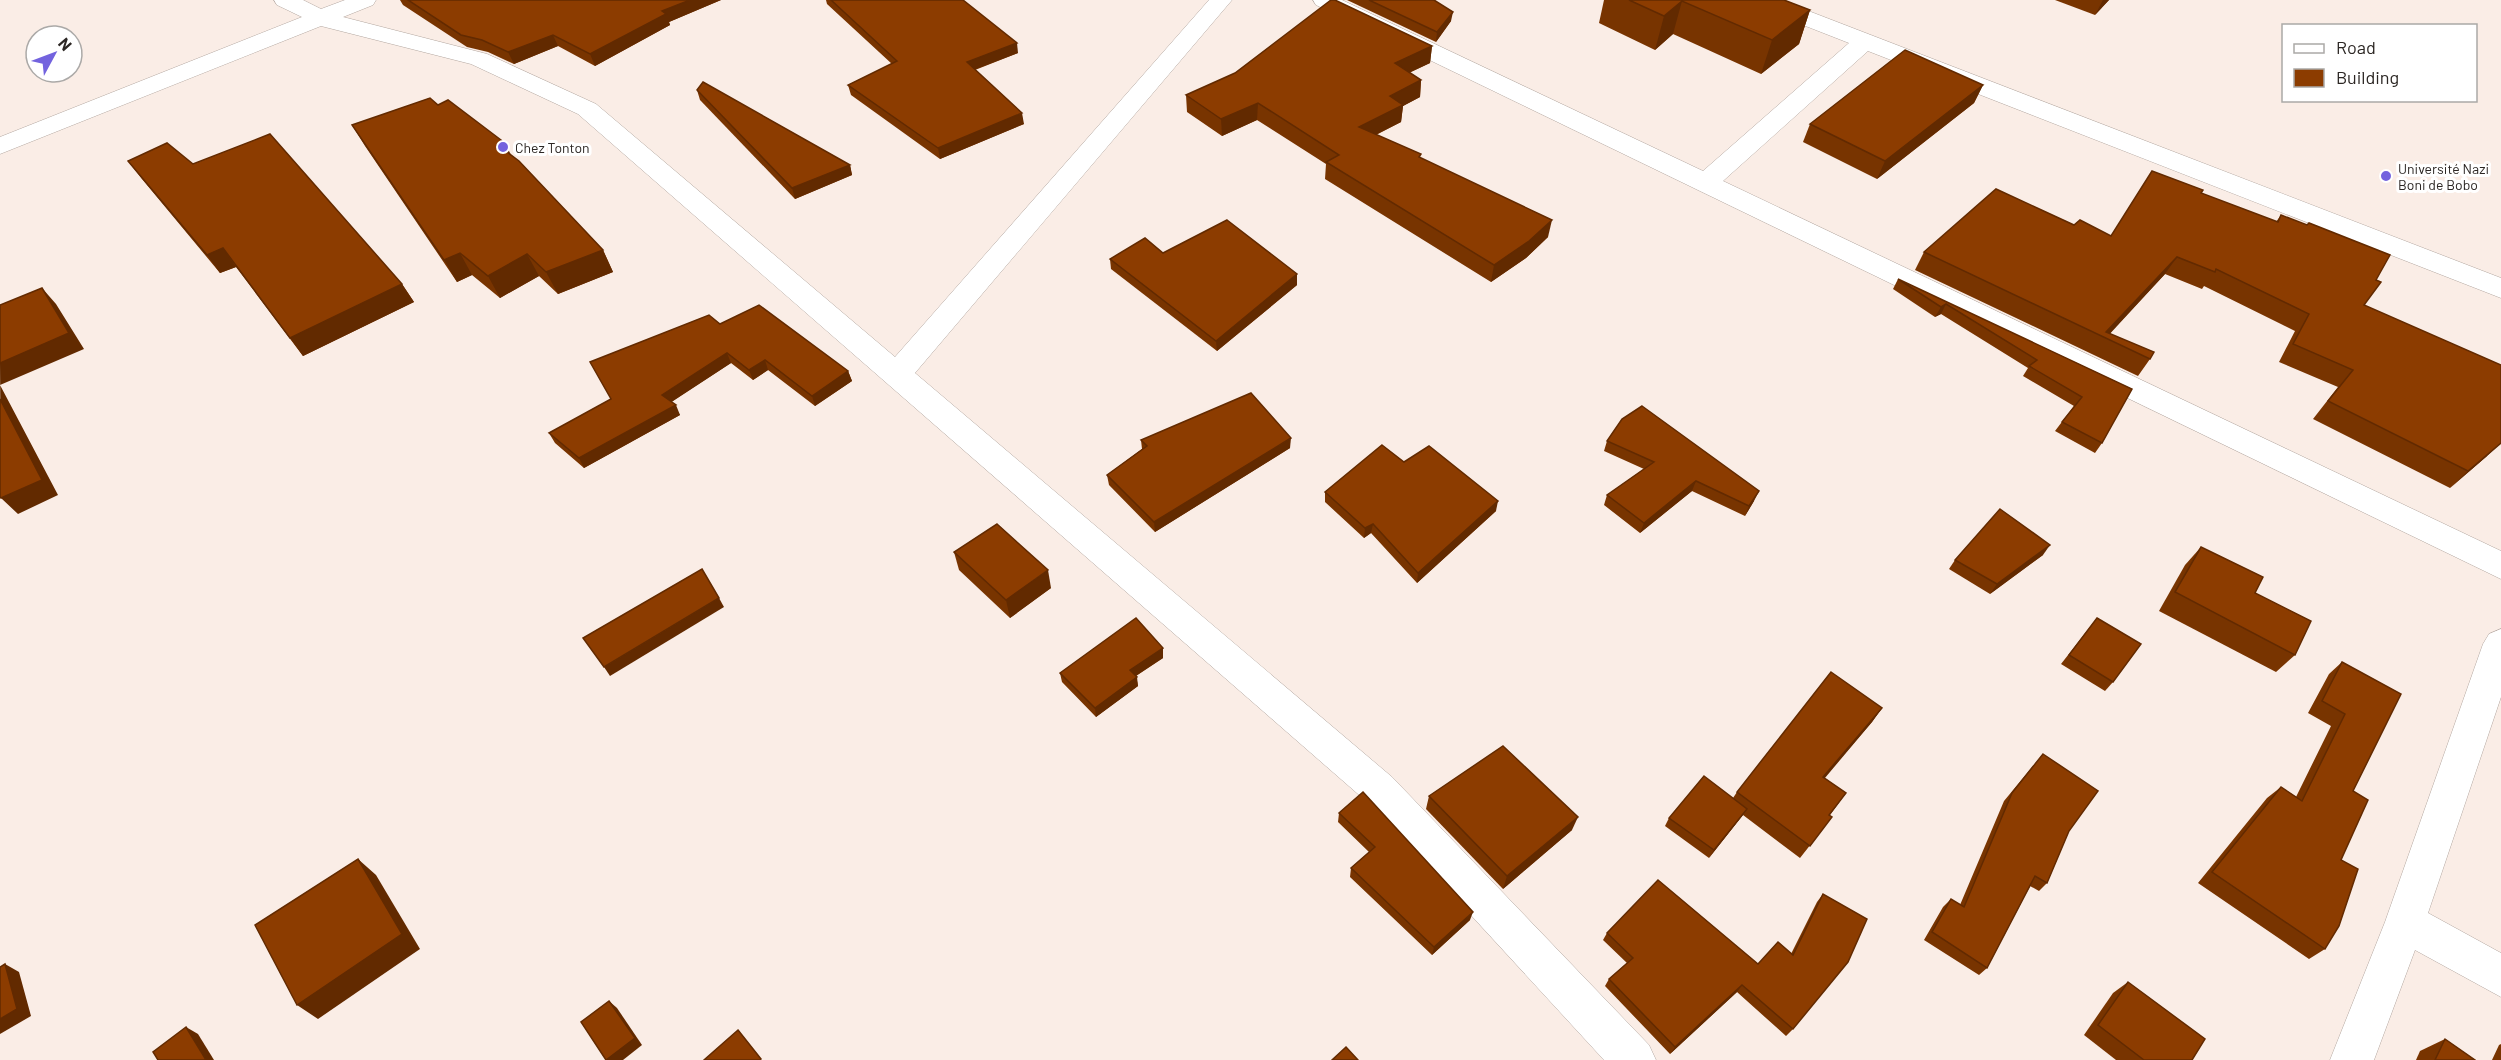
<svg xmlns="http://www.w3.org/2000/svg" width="2501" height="1060" font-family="Barlow,sans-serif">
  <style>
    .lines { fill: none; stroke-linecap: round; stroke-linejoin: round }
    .minor-casing { stroke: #b3a7a0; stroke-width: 1 }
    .minor { fill: #fff; fill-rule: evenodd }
    .wall { fill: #783400 }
    .shaded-wall { fill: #622a00 }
    .building { fill: #8c3c00; stroke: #622a00; stroke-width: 1.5 }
    .poi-dot { fill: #7363de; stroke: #fff; stroke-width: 2 }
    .labels { text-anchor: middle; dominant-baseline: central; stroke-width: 6; stroke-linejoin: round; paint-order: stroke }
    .far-poi-label { font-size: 14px; fill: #2c2724; stroke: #fff; text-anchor: start }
  </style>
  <rect width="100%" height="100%" fill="#faede6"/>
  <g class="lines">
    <defs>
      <g id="minor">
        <path d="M274,0H303L321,9L345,0H376L373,5L343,17L487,54L596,104L895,357L1209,0H1232L915,373L1392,777L1649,1045L1656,1060H1604L1366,801L578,114L471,64L321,26L0,154V137L302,17L277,5Z"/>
        <path d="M1313,0H1342L1703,171L1849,43L1752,5L1749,0H1780L2501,278V298L1868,51L1723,181L2501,551V579L1316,5Z"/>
        <path d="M2501,629V697L2428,913L2501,953V997L2415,950L2374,1060H2330L2385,922L2483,644L2489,634Z"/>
      </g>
    </defs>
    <!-- minor casing -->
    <use href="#minor" class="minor-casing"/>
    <!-- minor -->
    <use href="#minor" class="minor"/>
  </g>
  <!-- wall -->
  <g class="wall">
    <path d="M400,0H721L669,22L670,25L595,66L558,46L514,64L488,52L467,47L403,5Z"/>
    <path d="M826,0H963L1018,53L975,70L1024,124L940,159L851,95L848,85L892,64L827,4Z"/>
    <path d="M1347,0H1434L1451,21L1436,42Z"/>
    <path d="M1604,0H1784L1810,10L1799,44L1761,74L1673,34L1655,50L1599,23Z"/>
    <path d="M2055,0H2109L2095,15Z"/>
    <path d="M1432,46L1430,63L1409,73L1421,80L1420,97L1403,106L1401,122L1376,135L1421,158L1548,237L1526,258L1491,282L1325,179L1326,164L1257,120L1222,136L1187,112L1186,95Z"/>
    <path d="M1983,85L1974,103L1877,179L1803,142L1810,124Z"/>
    <path d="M697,90L850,165L852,175L795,199L700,100Z"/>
    <path d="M438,105L511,155L603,250L613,272L558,294L539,276L500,298L472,275L457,282L365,146L352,125Z"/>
    <path d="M128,161L193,164L402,284L414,302L303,356L236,267L220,273L142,179Z"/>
    <path d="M2201,193L2276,222L2281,215L2376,280L2364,305L2487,456L2450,488L2313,419L2338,387L2279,362L2295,331L2204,286L2202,289L2165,274L2109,334L2150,359L2138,376L1915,270L1924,252L2074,225L2111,236Z"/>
    <path d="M1163,253L1297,285L1217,351L1111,269L1110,259Z"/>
    <path d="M1898,279L2132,389L2102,443L2095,453L2055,431L2074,406L2023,376L2028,368L1941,314L1935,317L1893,289Z"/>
    <path d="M720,324L848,371L852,381L815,406L768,370L753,380L731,363L671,402L680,415L584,468L555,443L549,433L611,399Z"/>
    <path d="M1141,440L1290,448L1155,532L1109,485L1107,475L1142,449Z"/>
    <path d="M1607,441L1754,501L1745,516L1692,491L1640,533L1604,505L1607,495L1644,469L1604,451Z"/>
    <path d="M1404,462L1496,511L1417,583L1371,533L1364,538L1325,502V492Z"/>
    <path d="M2201,547L2255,593L2295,655L2276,672L2159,611L2185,565Z"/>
    <path d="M954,552L1051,588L1010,618L959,570Z"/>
    <path d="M2043,555L1990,594L1949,569L1955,560Z"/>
    <path d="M2097,618L2113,682L2105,691L2061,664Z"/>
    <path d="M1163,648V658L1136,676L1138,686L1096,717L1062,682L1060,673Z"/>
    <path d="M2342,662L2353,791L2325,949L2309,959L2198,883L2267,798L2281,787L2296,797L2331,726L2308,713L2329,674Z"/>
    <path d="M1882,708L1872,722L1824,778L1846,793L1830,815L1822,830L1800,858L1743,815L1709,858L1665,826L1669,818L1733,798L1737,792Z"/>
    <path d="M2043,754L2069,831L2047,883L2039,891L2030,886L1987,968L1979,975L1924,940L1943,907L1951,899L1960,905L2004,801Z"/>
    <path d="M1429,796L1572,830L1503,889L1426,809Z"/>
    <path d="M1339,813L1470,920L1432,955L1350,877L1351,868L1369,852L1338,822Z"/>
    <path d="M1823,894L1793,1029L1786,1036L1737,992L1670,1054L1605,986L1609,979L1627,963L1603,940L1607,933L1758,964L1791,954L1817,902Z"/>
    <path d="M2128,982L2192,1060H2116L2084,1035L2113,993Z"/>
    <path d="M2445,1039L2475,1060H2416L2420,1051Z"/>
    <path d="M2501,1044V1060H2492L2499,1045Z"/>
  </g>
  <!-- shaded-wall -->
  <g class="shaded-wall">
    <path d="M690,0H721L669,22L670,25L595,66L590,54L662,11Z"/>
    <path d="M2103,0H2109L2095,15Z"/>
    <path d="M1682,1L1673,34L1655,50L1664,16Z"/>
    <path d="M1810,10L1799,44L1761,74L1772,40Z"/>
    <path d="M1453,12L1451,21L1436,42L1437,32Z"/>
    <path d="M553,35L558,46L514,64L508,52Z"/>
    <path d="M1017,43L1018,53L968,72L967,62Z"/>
    <path d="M1432,46L1430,63L1393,80L1395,63Z"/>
    <path d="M1421,80L1420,97L1403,106L1401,122L1357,144L1359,127L1390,96Z"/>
    <path d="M1983,85L1974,103L1877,179L1885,161Z"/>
    <path d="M1258,103L1257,120L1222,136L1221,119Z"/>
    <path d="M1022,113L1024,124L940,159L938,148Z"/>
    <path d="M505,143L516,165L499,146Z"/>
    <path d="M850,165L852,175L795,199L792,188Z"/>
    <path d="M1552,220L1548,237L1526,258L1491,282L1494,265Z"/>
    <path d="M223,248L236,267L220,273L207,255Z"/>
    <path d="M603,250L613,272L558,294L546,272Z"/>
    <path d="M460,253L472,275L457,282L444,260Z"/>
    <path d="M527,254L539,276L500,298L488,276Z"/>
    <path d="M2177,257L2165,274L2106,338V332Z"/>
    <path d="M1297,274V285L1217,351L1216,341Z"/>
    <path d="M402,284L414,302L303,356L290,338Z"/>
    <path d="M42,288L56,304L84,349L0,385L58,495L18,514L1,498L0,363Z"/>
    <path d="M1946,304L1941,314L1935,317L1941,307Z"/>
    <path d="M727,353L731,363L667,405L662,395Z"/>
    <path d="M765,360L768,370L753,380L749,370Z"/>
    <path d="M848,371L852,381L815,406L812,396Z"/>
    <path d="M676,405L680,415L584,468L579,458Z"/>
    <path d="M1291,438L1290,448L1155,532L1154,522Z"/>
    <path d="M2501,443L2487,456L2450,488L2468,471Z"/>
    <path d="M1696,481L1692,491L1640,533L1644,523Z"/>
    <path d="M1759,491L1754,501L1745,516L1749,506Z"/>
    <path d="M1498,501L1496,511L1417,583L1418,573Z"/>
    <path d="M1373,524L1371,533L1364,538L1365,528Z"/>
    <path d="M2050,545L2043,555L1990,594L1997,584Z"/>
    <path d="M1048,570L1051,588L1010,618L1006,600Z"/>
    <path d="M719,598L724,607L610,676L604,667Z"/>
    <path d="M1163,648V658L1131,679L1130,670Z"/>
    <path d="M1137,677L1138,686L1096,717L1095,708Z"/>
    <path d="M1882,708L1872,722L1814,791L1823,777Z"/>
    <path d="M1747,809L1741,817L1709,858L1714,850Z"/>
    <path d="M1578,817L1572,830L1503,889L1507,876Z"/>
    <path d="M358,859L376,875L420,949L318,1019L297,1005Z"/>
    <path d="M1473,912L1470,920L1432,955L1434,947Z"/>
    <path d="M5,964L19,972L31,1016L0,1034V1019Z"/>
    <path d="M1742,985L1737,992L1670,1054L1675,1047Z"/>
    <path d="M609,1001L617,1008L642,1045L623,1060H607Z"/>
    <path d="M186,1027L198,1034L214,1060H206Z"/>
  </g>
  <!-- building -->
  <g class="building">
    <path d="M408,0H690L662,11L666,14L590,54L553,35L508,52L482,40L461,35Z"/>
    <path d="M831,0H963L1017,43L967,62L1022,113L938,148L848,85L897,61Z"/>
    <path d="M1331,0H1335L1432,46L1395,63L1421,80L1390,96L1403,105L1359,127L1421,154L1419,157L1552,220L1529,241L1494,265L1326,162L1339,155L1258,103L1221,119L1186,95L1235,73Z"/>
    <path d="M1369,0H1434L1453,12L1437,32Z"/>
    <path d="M1629,0H1784L1810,10L1772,40L1682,1L1664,16Z"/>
    <path d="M1905,50L1983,85L1885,161L1810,124Z"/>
    <path d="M703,82L850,165L792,188L697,90Z"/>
    <path d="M430,98L438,105L448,100L505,143L499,146L519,161L603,250L546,272L527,254L488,276L460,253L444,260L352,125Z"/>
    <path d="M270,134L402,284L290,338L223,248L207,255L128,161L167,143L193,164Z"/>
    <path d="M2152,171L2203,190L2201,193L2278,222L2281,215L2307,225L2309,223L2390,255L2376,280L2381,282L2364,305L2501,365V443L2468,471L2328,401L2353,370L2293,344L2309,314L2216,269L2215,272L2177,257L2106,332L2154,352L2150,359L1924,252L1996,189L2074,225L2080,220L2111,236Z"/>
    <path d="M1227,220L1297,274L1216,341L1110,259L1145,238L1163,253Z"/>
    <path d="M1898,279L2132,389L2102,443L2062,422L2082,397L2029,366L2037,360L1946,304L1941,307Z"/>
    <path d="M42,288L69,333L0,363V305Z"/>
    <path d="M759,305L848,371L812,396L765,360L749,370L727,353L662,395L676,405L579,458L549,433L611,399L590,362L709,315L720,324Z"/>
    <path d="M1251,393L1291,438L1154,522L1107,475L1147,446L1141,440Z"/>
    <path d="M0,399L42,480L1,498L0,496Z"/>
    <path d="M1642,406L1759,491L1749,506L1696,481L1644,523L1607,495L1654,462L1607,441L1622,419Z"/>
    <path d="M1382,445L1404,462L1429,446L1498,501L1418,573L1373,524L1365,528L1325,492Z"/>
    <path d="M2000,509L2050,545L1997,584L1955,560Z"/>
    <path d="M997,524L1048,570L1006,600L954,552Z"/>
    <path d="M2201,547L2263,577L2255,593L2311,621L2295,655L2175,592Z"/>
    <path d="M702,569L719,598L604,667L583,638Z"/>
    <path d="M1136,618L1163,648L1130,670L1137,677L1095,708L1060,673Z"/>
    <path d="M2097,618L2141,644L2113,682L2069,655Z"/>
    <path d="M2342,662L2401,694L2353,791L2368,800L2341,860L2358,869L2339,926L2325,949L2212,872L2281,787L2302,801L2345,714L2322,701Z"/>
    <path d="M1831,672L1882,708L1823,777L1846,793L1829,815L1832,817L1810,846L1737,792Z"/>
    <path d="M1503,746L1578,817L1507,876L1429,796Z"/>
    <path d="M2043,754L2098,791L2069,831L2047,883L2035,876L1987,968L1932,932L1951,899L1964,907L2012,793Z"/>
    <path d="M1704,776L1747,809L1714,850L1669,818Z"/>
    <path d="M1363,792L1473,912L1434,947L1351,868L1375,847L1339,813Z"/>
    <path d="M358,859L402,934L297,1005L255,925Z"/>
    <path d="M1658,880L1758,964L1778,942L1793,955L1823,894L1867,919L1848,962L1793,1029L1742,985L1675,1047L1609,979L1633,958L1607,933Z"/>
    <path d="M5,964L17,1009L0,1019V967Z"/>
    <path d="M2128,982L2205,1039L2192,1060H2144L2098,1025Z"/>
    <path d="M609,1001L635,1038L606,1060L581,1022Z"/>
    <path d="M186,1027L206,1060H158L153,1052Z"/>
    <path d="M738,1030L761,1059L760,1060H704Z"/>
    <path d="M2445,1039L2475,1060H2435Z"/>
    <path d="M1346,1047L1358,1060H1332Z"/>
  </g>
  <!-- markers -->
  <g class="poi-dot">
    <circle cx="503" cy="147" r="6"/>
    <circle cx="2386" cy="176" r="6"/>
  </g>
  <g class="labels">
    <!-- far-poi labels -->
    <g class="far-poi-label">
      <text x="515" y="147">Chez Tonton</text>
      <text x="2398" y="168">Université Nazi<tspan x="2398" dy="16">Boni de Bobo</tspan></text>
    </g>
  </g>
  <!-- legend -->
  <rect x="2282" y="24" width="195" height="78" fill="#ffffff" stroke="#aba9a7" stroke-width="1.5"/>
  <rect x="2294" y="44" width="30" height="9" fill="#ffffff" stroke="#aba9a7" stroke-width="1.5"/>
  <text x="2336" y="54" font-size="18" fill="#2c2724">Road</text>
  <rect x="2294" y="69" width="30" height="18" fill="#8c3c00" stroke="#aba9a7" stroke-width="1.5"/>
  <text x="2336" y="84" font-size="18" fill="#2c2724">Building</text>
  <!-- north arrow -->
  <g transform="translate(54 54) rotate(49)"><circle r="28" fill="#ffffff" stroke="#aba9a7" stroke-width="1.5"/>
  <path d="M0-4.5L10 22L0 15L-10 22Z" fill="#7363de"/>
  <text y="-9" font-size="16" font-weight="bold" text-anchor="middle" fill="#2c2724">N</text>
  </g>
</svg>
